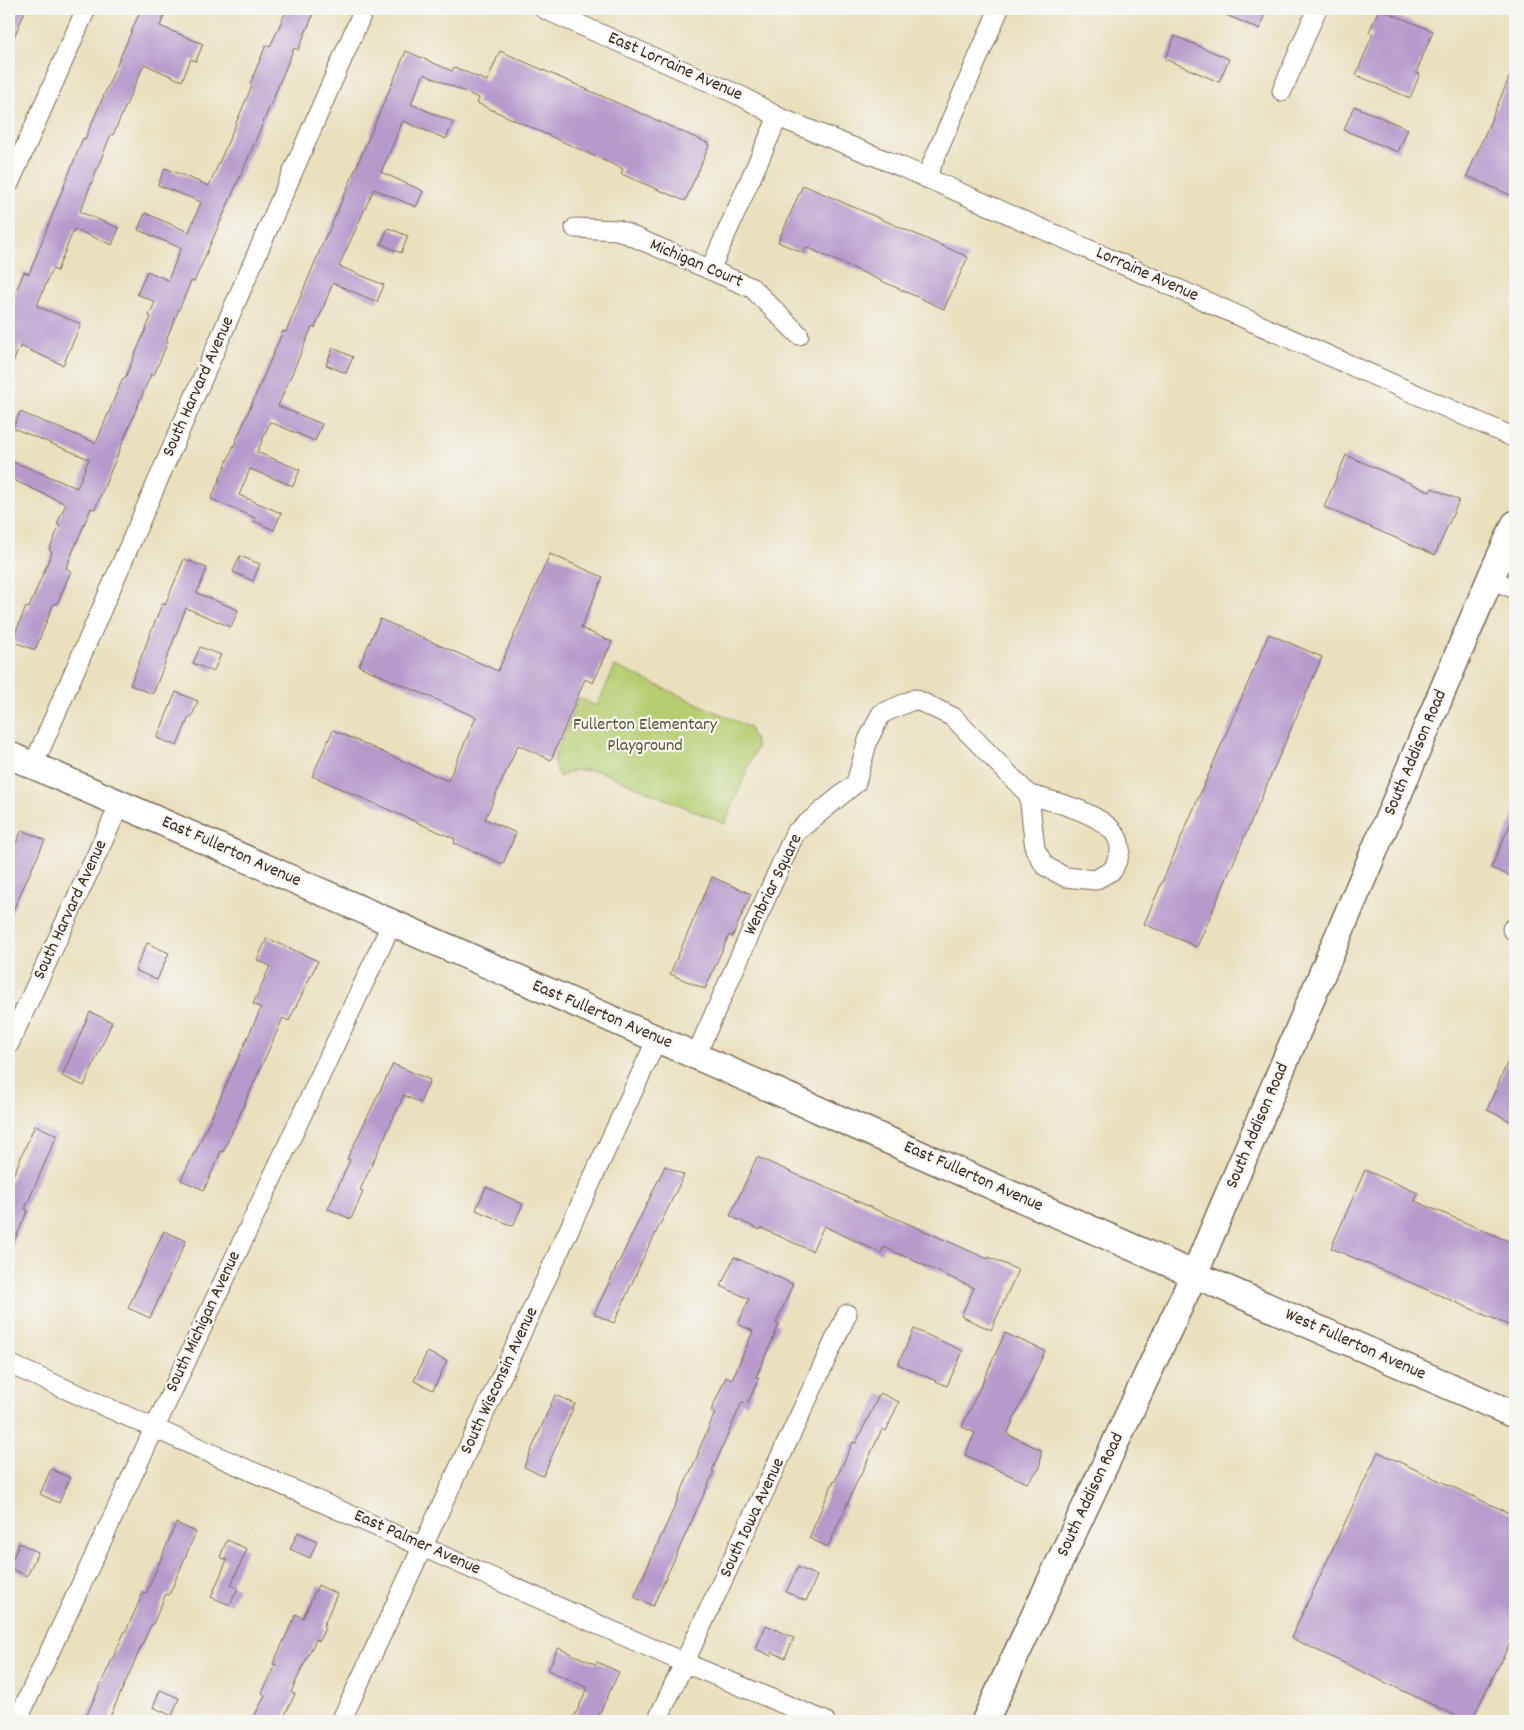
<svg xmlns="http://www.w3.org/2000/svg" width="1524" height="1730" font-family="Dekko,sans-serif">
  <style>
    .green { fill: #b7cd71; stroke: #797c48 }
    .building { fill: #b79acc }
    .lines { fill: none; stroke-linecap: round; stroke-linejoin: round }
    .street-casing { stroke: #786a56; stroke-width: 21 }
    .secondary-casing { stroke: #786a56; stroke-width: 29 }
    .street { stroke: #fff; stroke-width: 19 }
    .secondary { stroke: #fff; stroke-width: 26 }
    .labels { text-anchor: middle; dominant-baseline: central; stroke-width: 4.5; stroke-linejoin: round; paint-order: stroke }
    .street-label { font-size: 18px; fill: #3b2a1e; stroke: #f6f6f2 }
    .park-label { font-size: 18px; fill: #5a5333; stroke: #f6f6f2 }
  </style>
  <rect width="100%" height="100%" fill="#f6f6f2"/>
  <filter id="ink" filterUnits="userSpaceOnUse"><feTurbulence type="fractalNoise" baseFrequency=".02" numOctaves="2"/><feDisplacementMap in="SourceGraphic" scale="10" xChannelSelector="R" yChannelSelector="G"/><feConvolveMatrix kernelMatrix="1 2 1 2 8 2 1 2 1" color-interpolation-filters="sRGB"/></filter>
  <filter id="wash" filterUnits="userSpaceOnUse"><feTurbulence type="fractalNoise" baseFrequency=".0096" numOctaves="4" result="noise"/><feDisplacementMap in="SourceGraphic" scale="20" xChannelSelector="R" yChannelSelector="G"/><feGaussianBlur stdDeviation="1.12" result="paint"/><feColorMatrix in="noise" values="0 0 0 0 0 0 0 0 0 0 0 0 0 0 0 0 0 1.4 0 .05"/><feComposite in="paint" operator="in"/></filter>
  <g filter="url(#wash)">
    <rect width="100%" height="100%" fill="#eae0be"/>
    <!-- green -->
    <path class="green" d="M615,666L749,727L757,746L725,824L599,771L575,770L559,777L553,761L579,698L597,706Z"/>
    <g id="blocks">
      <!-- building -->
      <g class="building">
        <path d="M9,9H26L9,49Z"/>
        <path d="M141,9H167L160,26L203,44L196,61L191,59L182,81L144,64L113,135L111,134L80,212L119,228L112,245L74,229L57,271L52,269L37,306L81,324L63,365L20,346L9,372V308L24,272L29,274L83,138L85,139Z"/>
        <path d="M287,9H298L313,15L298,50L294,48L255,142L194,282L191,281L166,340L168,341L154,375L151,374L95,509L91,508L66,568L71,571L57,604L54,603L35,650L12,641L26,607L29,608L52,552L49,550L60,525L57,524L66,504L9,478V460L77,488L89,459L13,428L20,412L96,443L123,378H125L151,317L149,316L155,302L137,294L147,271L168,280L181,248L138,230L145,213L189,232L201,202L158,185L165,168L209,186L252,86L250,84L266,45L270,47Z"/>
        <path d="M1212,9H1267L1259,29Z"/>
        <path d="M1379,9L1433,31L1416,73L1420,74L1410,98L1356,75L1373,34L1369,32Z"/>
        <path d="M1175,36L1229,59L1219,82L1165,59Z"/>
        <path d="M406,51L452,71L454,67L487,81L500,51L710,144L685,201L621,174L623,169L477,103L479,98L424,74L411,104L453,122L446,139L403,121L381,172L423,191L416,207L374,189L339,266L384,285L377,302L333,283L315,328L312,327L278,406L322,424L315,441L270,422L257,452L300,470L293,486L250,469L239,495L281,513L274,530L254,521L255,518L211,499L283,331L286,332L327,233H328Z"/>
        <path d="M1515,64V197L1467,176Z"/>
        <path d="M1354,106L1408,129L1398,152L1344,130Z"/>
        <path d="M803,185L968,257L944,309L806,247L803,253L778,242Z"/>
        <path d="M388,228L408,236L401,253L381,244Z"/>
        <path d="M333,348L353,357L346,373L326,365Z"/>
        <path d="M1346,455L1430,492L1432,488L1459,500L1435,555L1324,507Z"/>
        <path d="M550,554L603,577L581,628L612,642L593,683L585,679L551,760L518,745L485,819L516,833L503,864L454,843L455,839L312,776L333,730L448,781L476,717L359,666L380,619L498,671Z"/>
        <path d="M240,556L260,564L253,581L233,572Z"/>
        <path d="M184,559L207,568L197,593L238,610L231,627L186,608L153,694L130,685L162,604L165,605Z"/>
        <path d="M1269,634L1322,657L1197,947L1144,924Z"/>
        <path d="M200,647L221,655L213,672L193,663Z"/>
        <path d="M176,692L198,701L191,718L189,717L177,746L157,738Z"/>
        <path d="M1515,813V878L1491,868Z"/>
        <path d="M22,830L45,840L9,919V859Z"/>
        <path d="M712,877L751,894L732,937L729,935L705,989L670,974Z"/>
        <path d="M267,938L318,961L289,1021L283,1018L223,1152L221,1151L204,1190L181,1180L194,1153H195L261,1008L253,1004L270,966L257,960Z"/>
        <path d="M147,943L169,953L157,980L135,970Z"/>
        <path d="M90,1012L112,1022L84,1086L62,1076Z"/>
        <path d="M1515,1045V1123L1487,1110Z"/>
        <path d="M393,1064L430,1080L420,1103L404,1095L360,1190L363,1192L351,1219L328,1209L350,1160L347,1159Z"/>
        <path d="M35,1125L57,1135L25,1209L28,1210L9,1253V1185Z"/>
        <path d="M757,1157L988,1259L989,1257L1018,1270L991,1330L961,1316L974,1288L884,1247L881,1253L824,1226L812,1251L761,1228L760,1230L730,1216Z"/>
        <path d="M665,1166L684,1175L651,1243H650L614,1323L594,1314Z"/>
        <path d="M1365,1170L1418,1193L1415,1201L1515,1244V1328L1331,1248Z"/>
        <path d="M486,1187L523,1204L513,1226L476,1210Z"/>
        <path d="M164,1231L186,1241L150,1318L128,1308Z"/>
        <path d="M734,1257L793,1284L776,1323L779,1325L756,1377L759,1378L747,1404L742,1402L712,1471L714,1472L653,1606L634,1597L699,1452H698L715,1413L711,1411L726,1377L732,1380L753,1331L738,1324L749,1299L721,1286Z"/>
        <path d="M914,1329L963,1351L947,1386L898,1364Z"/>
        <path d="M1005,1333L1045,1351L1007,1434L1041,1450L1040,1468L1027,1483L965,1455L975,1433L962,1427Z"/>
        <path d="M427,1352L447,1361L433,1390L414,1381Z"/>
        <path d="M880,1393L899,1402L886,1431L882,1429L861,1475H860L828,1547L809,1538L834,1480L835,1481L853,1442L856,1443Z"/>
        <path d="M555,1395L575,1404L543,1476L524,1467Z"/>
        <path d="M1378,1452L1515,1516V1633L1471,1721H1467L1291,1638Z"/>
        <path d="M51,1469L70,1478L59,1503L40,1494Z"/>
        <path d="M176,1523L196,1532L169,1595L166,1594L152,1626L151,1625L108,1721H84L125,1631H126L143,1593L146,1594Z"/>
        <path d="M298,1532L317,1541L310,1558L290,1549Z"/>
        <path d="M227,1540L247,1549L231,1585L238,1588L230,1605L211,1597L227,1560L220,1557Z"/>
        <path d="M19,1543L38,1552L27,1576L9,1568Z"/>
        <path d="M798,1567L817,1576L806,1601L786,1592Z"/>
        <path d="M318,1585L337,1594L323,1627L325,1628L319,1641L316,1639L291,1692L295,1694L282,1721H252L265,1695L262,1693L276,1665L273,1664L296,1614L303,1618Z"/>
        <path d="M766,1625L794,1638L785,1658L772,1652L771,1656L756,1649Z"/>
        <path d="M558,1648L595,1664L597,1662L619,1672L596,1721H572L588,1688L548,1670Z"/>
        <path d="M160,1690L179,1698L172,1716L153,1707Z"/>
      </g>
    </g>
  </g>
  <g filter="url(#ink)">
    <use href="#blocks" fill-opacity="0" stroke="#786a56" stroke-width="1"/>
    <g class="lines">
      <defs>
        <g id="street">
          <path d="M544,9L743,97L778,117L902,167L1515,438"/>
          <path d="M1282,91L1317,9"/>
          <path d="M926,178L999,9"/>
          <path d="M9,184L86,9"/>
          <path d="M575,228L618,230L752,288L799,335"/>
          <path d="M710,270L778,117"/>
          <path d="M1490,579L1515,589"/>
          <path d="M33,766L364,9"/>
          <path d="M1029,795C1053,801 1119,816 1120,848C1121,854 1115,864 1113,870L1095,880L1065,877L1045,866L1035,849Z"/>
          <path d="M1512,929L1515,931"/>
          <path d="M9,1044L120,804"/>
          <path d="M696,1055L795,833L856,783L868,740L881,714L915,699L953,717L1029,795"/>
          <path d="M9,1364L685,1663L825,1721"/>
          <path d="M17,1721L392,923"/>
          <path d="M341,1721L423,1546L657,1039"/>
          <path d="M657,1721L847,1314"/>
        </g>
        <g id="secondary">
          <path d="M9,755L1515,1415"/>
          <path d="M985,1721L1194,1275L1490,579L1515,524"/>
        </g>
      </defs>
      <!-- street casing -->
      <use href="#street" class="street-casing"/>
      <!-- secondary casing -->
      <use href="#secondary" class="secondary-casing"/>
      <!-- street -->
      <use href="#street" class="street"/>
      <!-- secondary -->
      <use href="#secondary" class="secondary"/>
    </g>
  </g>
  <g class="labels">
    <!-- street labels -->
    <g class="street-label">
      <text transform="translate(675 67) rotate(24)">East Lorraine Avenue</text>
      <text transform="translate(696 264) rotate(23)">Michigan Court</text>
      <text transform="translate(1147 275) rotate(24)">Lorraine Avenue</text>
      <text transform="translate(199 387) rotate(-66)">South Harvard Avenue</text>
      <text transform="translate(1416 753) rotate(-67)">South Addison Road</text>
      <text transform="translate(231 852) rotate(24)">East Fullerton Avenue</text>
      <text transform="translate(774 885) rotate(-64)">Wenbriar Square</text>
      <text transform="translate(71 910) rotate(-65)">South Harvard Avenue</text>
      <text transform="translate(602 1015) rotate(23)">East Fullerton Avenue</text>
      <text transform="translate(1258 1126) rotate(-67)">South Addison Road</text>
      <text transform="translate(973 1177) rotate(24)">East Fullerton Avenue</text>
      <text transform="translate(204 1322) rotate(-65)">South Michigan Avenue</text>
      <text transform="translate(1355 1345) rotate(24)">West Fullerton Avenue</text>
      <text transform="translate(500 1381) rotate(-65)">South Wisconsin Avenue</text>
      <text transform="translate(1091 1495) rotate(-65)">South Addison Road</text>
      <text transform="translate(753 1518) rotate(-65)">South Iowa Avenue</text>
      <text transform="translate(417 1543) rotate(24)">East Palmer Avenue</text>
    </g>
    <!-- park labels -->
    <g class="park-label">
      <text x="645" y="725">Fullerton Elementary<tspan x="645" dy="21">Playground</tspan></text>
    </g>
  </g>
  <!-- margin -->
  <rect width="1524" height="1730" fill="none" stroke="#f6f6f2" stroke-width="30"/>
</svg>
